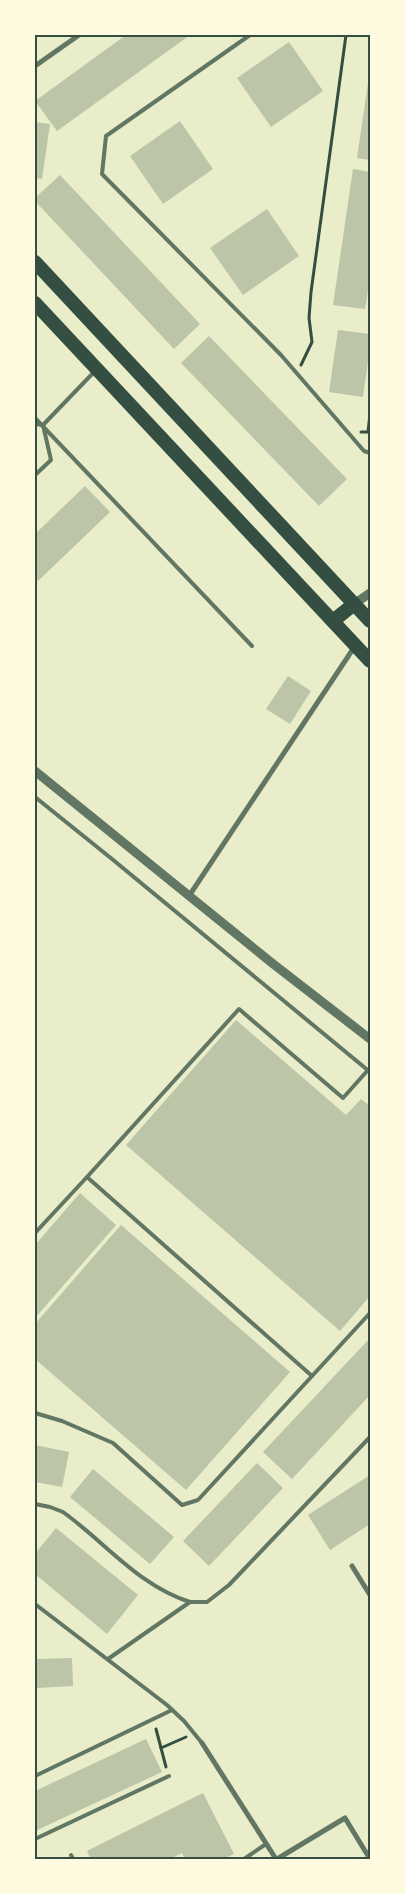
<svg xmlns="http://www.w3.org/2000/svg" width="405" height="1894" font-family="Quicksand,sans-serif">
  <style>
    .building { fill: #bcc5a7 }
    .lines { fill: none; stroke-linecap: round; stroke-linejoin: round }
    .path { stroke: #344e41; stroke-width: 3 }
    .service { stroke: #617663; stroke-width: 4 }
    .minor { stroke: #617663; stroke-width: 5 }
    .tertiary { stroke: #617663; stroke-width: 9 }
    .trunk { stroke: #344e41; stroke-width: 14 }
    .neatline { fill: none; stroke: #344e41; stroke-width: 2 }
  </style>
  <rect width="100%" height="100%" fill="#e9edc9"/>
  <!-- building -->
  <g class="building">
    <path d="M126,35H190L57,131L35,101Z"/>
    <path d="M289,42L323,91L271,127L237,78Z"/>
    <path d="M369,76L370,77V160L357,158Z"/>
    <path d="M180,121L213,169L163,204L130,156Z"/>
    <path d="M35,122L50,124L42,179L35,178Z"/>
    <path d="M353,169L370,172V278L365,309L333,305Z"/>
    <path d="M60,175L200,324L174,349L35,201V198Z"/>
    <path d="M267,209L299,256L243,295L210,248Z"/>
    <path d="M338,330L370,334V347L363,397L329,392Z"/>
    <path d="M209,336L347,479L319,506L181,363Z"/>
    <path d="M85,486L110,512L38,581L35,578V534Z"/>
    <path d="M288,676L311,691L290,724L266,709Z"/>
    <path d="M236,1020L346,1115L361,1099L370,1106V1296L340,1331L126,1145Z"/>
    <path d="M80,1193L116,1225L35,1318V1245Z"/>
    <path d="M121,1225L290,1372L186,1490L35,1359V1324Z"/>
    <path d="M370,1338V1395L292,1479L263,1452Z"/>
    <path d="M35,1445L69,1452L62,1487L35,1482Z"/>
    <path d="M257,1463L283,1488L209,1566L183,1541Z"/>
    <path d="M93,1469L174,1537L150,1564L70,1497Z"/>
    <path d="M370,1475V1524L330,1550L308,1515Z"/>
    <path d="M56,1528L138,1595L107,1634L35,1574V1554Z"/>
    <path d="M72,1658L73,1686L37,1688V1659Z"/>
    <path d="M146,1739L162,1772L35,1831V1791Z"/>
    <path d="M203,1793L234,1854L223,1859H185L182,1853L170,1859H91L87,1851Z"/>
  </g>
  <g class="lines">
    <!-- path -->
    <g class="path">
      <path d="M301,365L312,342L309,318L311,292L346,35"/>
      <path d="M361,432H370"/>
      <path d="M368,432L370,414"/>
      <path d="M156,1729L166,1767"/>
      <path d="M161,1748L186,1737"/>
    </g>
    <!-- service -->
    <g class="service">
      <path d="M250,35L106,136L102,174L281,355L364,451L370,453"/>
      <path d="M35,418L252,646"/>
      <path d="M35,424L43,425L51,460L35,475"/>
      <path d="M43,425L95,371"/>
      <path d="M35,797L112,859L370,1072"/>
      <path d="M87,1177L239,1009L343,1098L368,1070"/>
      <path d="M35,1233L87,1177L312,1376"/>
      <path d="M35,1413L62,1421L113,1443L182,1505L198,1500L370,1313"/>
      <path d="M35,1504L50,1507L63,1512C106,1543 139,1586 190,1602"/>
      <path d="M35,1604L167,1705L184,1721L202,1743"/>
      <path d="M108,1659L190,1602H207L229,1585L370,1437"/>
      <path d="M35,1776L172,1710"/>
      <path d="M35,1839L169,1776"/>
      <path d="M71,1855L73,1859"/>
      <path d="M244,1859L266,1844"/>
    </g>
    <!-- minor -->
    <g class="minor">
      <path d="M35,66L79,35"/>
      <path d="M189,896L355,646"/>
      <path d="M352,1566L370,1595"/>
      <path d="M202,1743L276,1859"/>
      <path d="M277,1859L345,1818L370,1859"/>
    </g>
    <!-- tertiary -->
    <g class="tertiary">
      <path d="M354,604L370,593"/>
      <path d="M35,771L272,963L370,1039"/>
    </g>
    <!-- trunk -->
    <g class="trunk">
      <path d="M35,262L370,621"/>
      <path d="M35,303L370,661"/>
      <path d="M333,621L354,604"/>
    </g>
  </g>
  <!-- border -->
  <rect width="405" height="1894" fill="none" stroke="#fefae0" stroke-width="72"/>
  <rect x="36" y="36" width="333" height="1822" class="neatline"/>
</svg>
